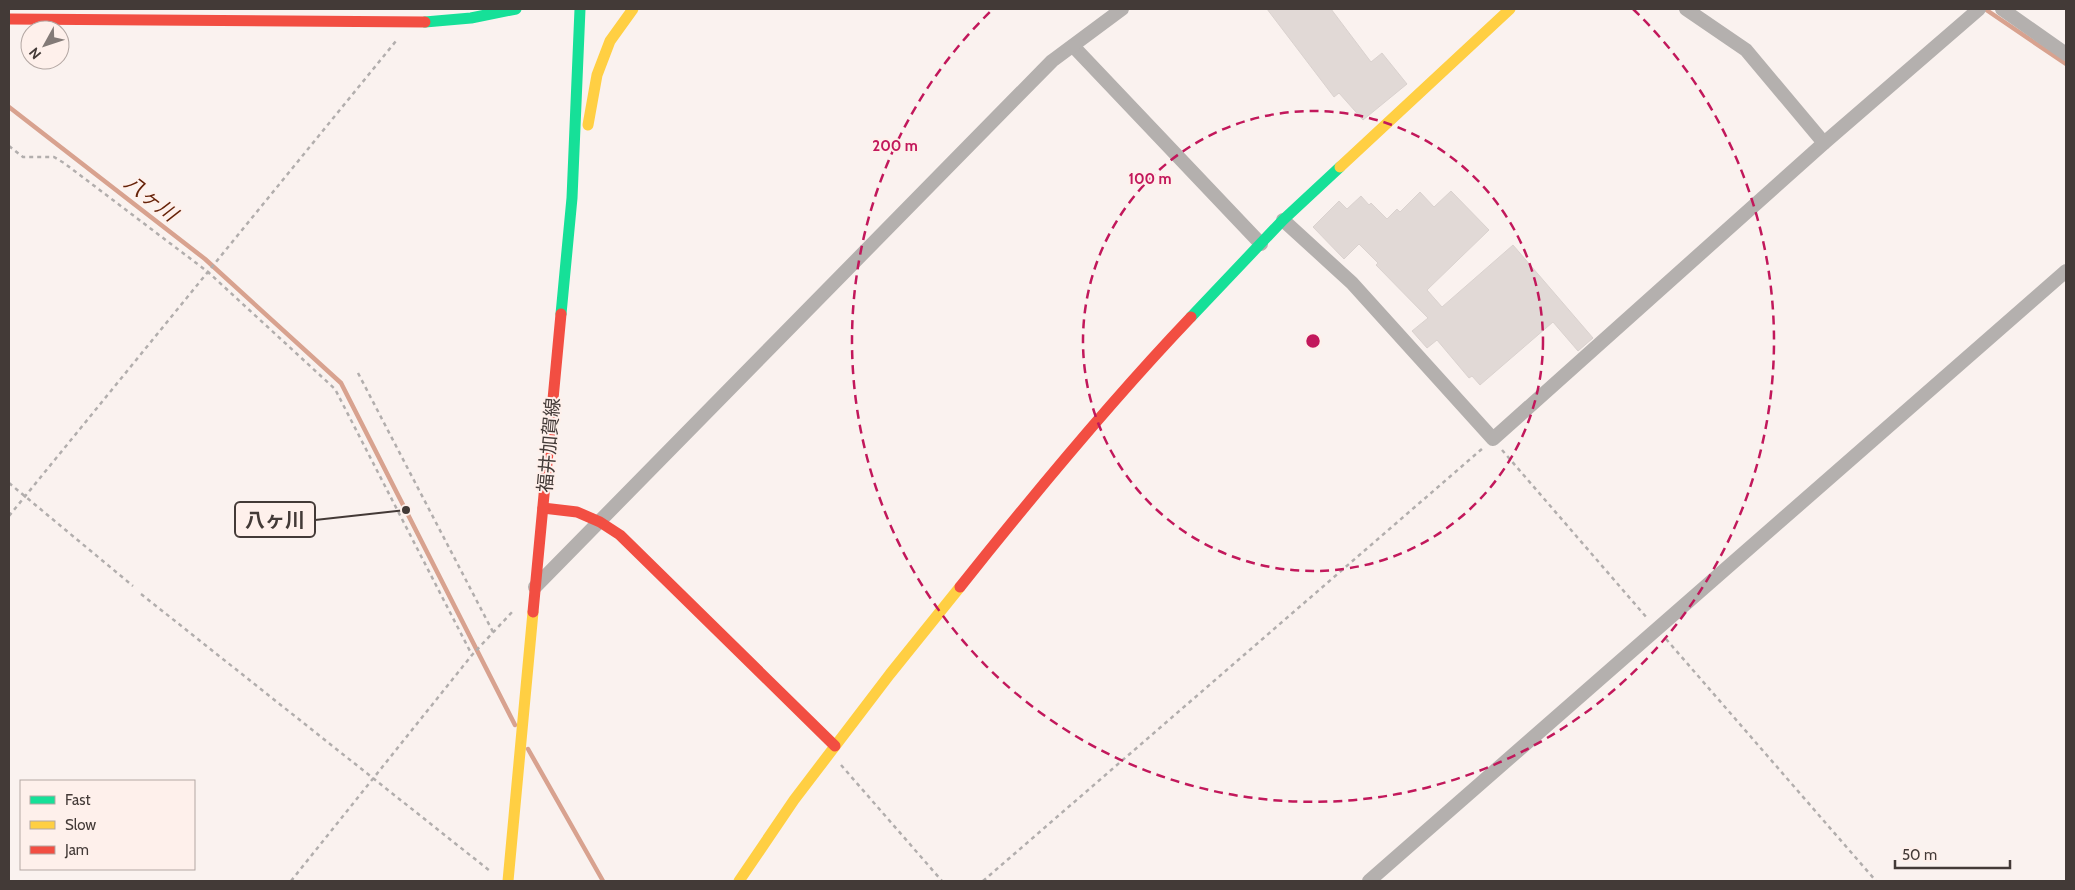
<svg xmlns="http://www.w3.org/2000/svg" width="2075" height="890" font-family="Cabin,'Noto Sans JP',sans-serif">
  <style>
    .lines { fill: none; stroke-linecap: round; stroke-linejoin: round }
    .stream { stroke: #d8a28f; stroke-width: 4.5 }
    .building { fill: #e1d9d6; stroke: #dad2cf }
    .path { stroke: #b2aead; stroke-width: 2.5; stroke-dasharray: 4 4; stroke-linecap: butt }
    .street { stroke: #b4b0ae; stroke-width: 14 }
    .fast { stroke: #16e098; stroke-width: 11 }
    .slow { stroke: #ffcf43; stroke-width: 11 }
    .jam { stroke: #f24e42; stroke-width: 11 }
    .ring { fill: none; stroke: #c2185b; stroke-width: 2.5; stroke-dasharray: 9 6 }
    .labels { text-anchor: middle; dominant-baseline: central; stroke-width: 4; stroke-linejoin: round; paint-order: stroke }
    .street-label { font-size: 19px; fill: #433a37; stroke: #fef0eb }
    .water-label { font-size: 20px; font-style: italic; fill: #652208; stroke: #fef0eb }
    .centre { fill: #c2185b; stroke: #fef0eb; stroke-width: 2.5 }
    .ring-label { font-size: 15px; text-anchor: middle; font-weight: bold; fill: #c2185b; stroke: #fef0eb; stroke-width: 4; stroke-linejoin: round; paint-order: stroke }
    .leader { fill: none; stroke: #433a37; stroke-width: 2 }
    .callout-dot { fill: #433a37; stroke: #fef0eb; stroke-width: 2 }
    .callout { fill: #fef0eb; stroke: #433a37; stroke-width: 2 }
    .callout-label { font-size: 20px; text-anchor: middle; font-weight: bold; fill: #433a37 }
  </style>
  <rect width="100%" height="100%" fill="#faf2ef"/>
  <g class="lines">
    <!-- stream -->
    <g class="stream">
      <path d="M1985,9L2066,64"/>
      <path d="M9,107L205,259L341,383L515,725"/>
      <path d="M528,749L603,881"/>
    </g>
  </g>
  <!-- building -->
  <g class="building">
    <path d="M1267,9H1331L1371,62L1382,53L1407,84L1363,120L1339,93L1334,97Z"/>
    <path d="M1451,191L1489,230L1427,290L1442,307L1513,245L1593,338L1578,351L1553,322L1480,385L1472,376L1469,378L1437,340L1427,348L1412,331L1428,318L1376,265L1378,263L1359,244L1344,259L1313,227L1339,201L1347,209L1361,196L1369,205L1371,203L1387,219L1397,209L1400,212L1420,192L1434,207Z"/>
  </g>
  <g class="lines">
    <!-- path -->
    <g class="path">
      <path d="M9,146L23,157H54L64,163L208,272L335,389L472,655"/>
      <path d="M358,373L493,632"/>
      <path d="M1502,450L1647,618"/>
      <path d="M9,483L133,586"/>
      <path d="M9,516L396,41"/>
      <path d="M141,594L490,871"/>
      <path d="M1666,639L1876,881"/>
      <path d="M841,765L942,881"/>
      <path d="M291,881L472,655L514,610"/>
      <path d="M983,881L1483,448"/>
    </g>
    <!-- street -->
    <g class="street">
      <path d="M1686,9L1746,50L1824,143"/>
      <path d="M2002,9L2066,54"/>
      <path d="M1073,46L1261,244"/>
      <path d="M1283,220L1352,283L1493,439L1824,143L1979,9"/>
      <path d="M535,587L1052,61L1122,9"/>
      <path d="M1369,881L2066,271"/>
    </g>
    <!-- fast -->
    <g class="fast">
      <path d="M425,22L471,18L516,9"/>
      <path d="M561,314L572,198L580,9"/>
      <path d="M1191,317L1283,220L1340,167"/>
    </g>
    <!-- slow -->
    <g class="slow">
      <path d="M588,125L597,75L610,41L633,9"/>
      <path d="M1340,167L1510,9"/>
      <path d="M508,881L533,612"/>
      <path d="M739,881L794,800L890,674L960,587"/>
    </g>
    <!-- jam -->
    <g class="jam">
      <path d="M9,19L425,22"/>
      <path d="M543,508L577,512L600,522L620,535L835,746"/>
      <path d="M960,587C1034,494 1109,403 1191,317"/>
      <path d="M533,612L561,314"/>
    </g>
  </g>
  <!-- distance rings -->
  <g class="ring">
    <circle cx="1313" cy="341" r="230"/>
    <path d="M1633 9A461 461 0 1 1 993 9"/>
  </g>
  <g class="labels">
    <!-- street labels -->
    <g class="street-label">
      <text transform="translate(549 445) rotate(-85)">福井加賀線</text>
    </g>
    <!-- water labels -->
    <g class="water-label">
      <text transform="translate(151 198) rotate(38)">八ヶ川</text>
    </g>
  </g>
  <circle cx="1313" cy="341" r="8" class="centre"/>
  <g class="ring-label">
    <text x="895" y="151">200 m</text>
    <text x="1150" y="184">100 m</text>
  </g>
  <!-- callouts -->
  <path class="leader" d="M406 510L315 520"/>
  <circle class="callout-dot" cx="406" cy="510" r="5"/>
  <rect class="callout" x="235" y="502" width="80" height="35" rx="5"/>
  <g class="callout-label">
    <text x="275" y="527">八ヶ川</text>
  </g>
  <!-- border -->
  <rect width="2075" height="890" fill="none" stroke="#433a37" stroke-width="20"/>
  <!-- legend -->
  <rect x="20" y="780" width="175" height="90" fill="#fef0eb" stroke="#b3a7a3"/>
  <rect x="30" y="796" width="25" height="8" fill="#16e098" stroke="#b3a7a3"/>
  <text x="65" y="805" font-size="15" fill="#433a37">Fast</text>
  <rect x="30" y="821" width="25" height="8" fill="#ffcf43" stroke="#b3a7a3"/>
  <text x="65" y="830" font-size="15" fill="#433a37">Slow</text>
  <rect x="30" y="846" width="25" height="8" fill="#f24e42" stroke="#b3a7a3"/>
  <text x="65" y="855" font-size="15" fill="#433a37">Jam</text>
  <!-- north arrow -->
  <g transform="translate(45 45) rotate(230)"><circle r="24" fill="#fef0eb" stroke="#b3a7a3"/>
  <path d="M0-4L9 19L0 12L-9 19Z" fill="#837a77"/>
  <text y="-8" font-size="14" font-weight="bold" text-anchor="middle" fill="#433a37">N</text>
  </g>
  <!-- scale -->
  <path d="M1895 860v8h115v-8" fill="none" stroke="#433a37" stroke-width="2.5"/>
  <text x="1902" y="860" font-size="15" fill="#433a37" stroke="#fef0eb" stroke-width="4" paint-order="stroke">50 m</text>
</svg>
